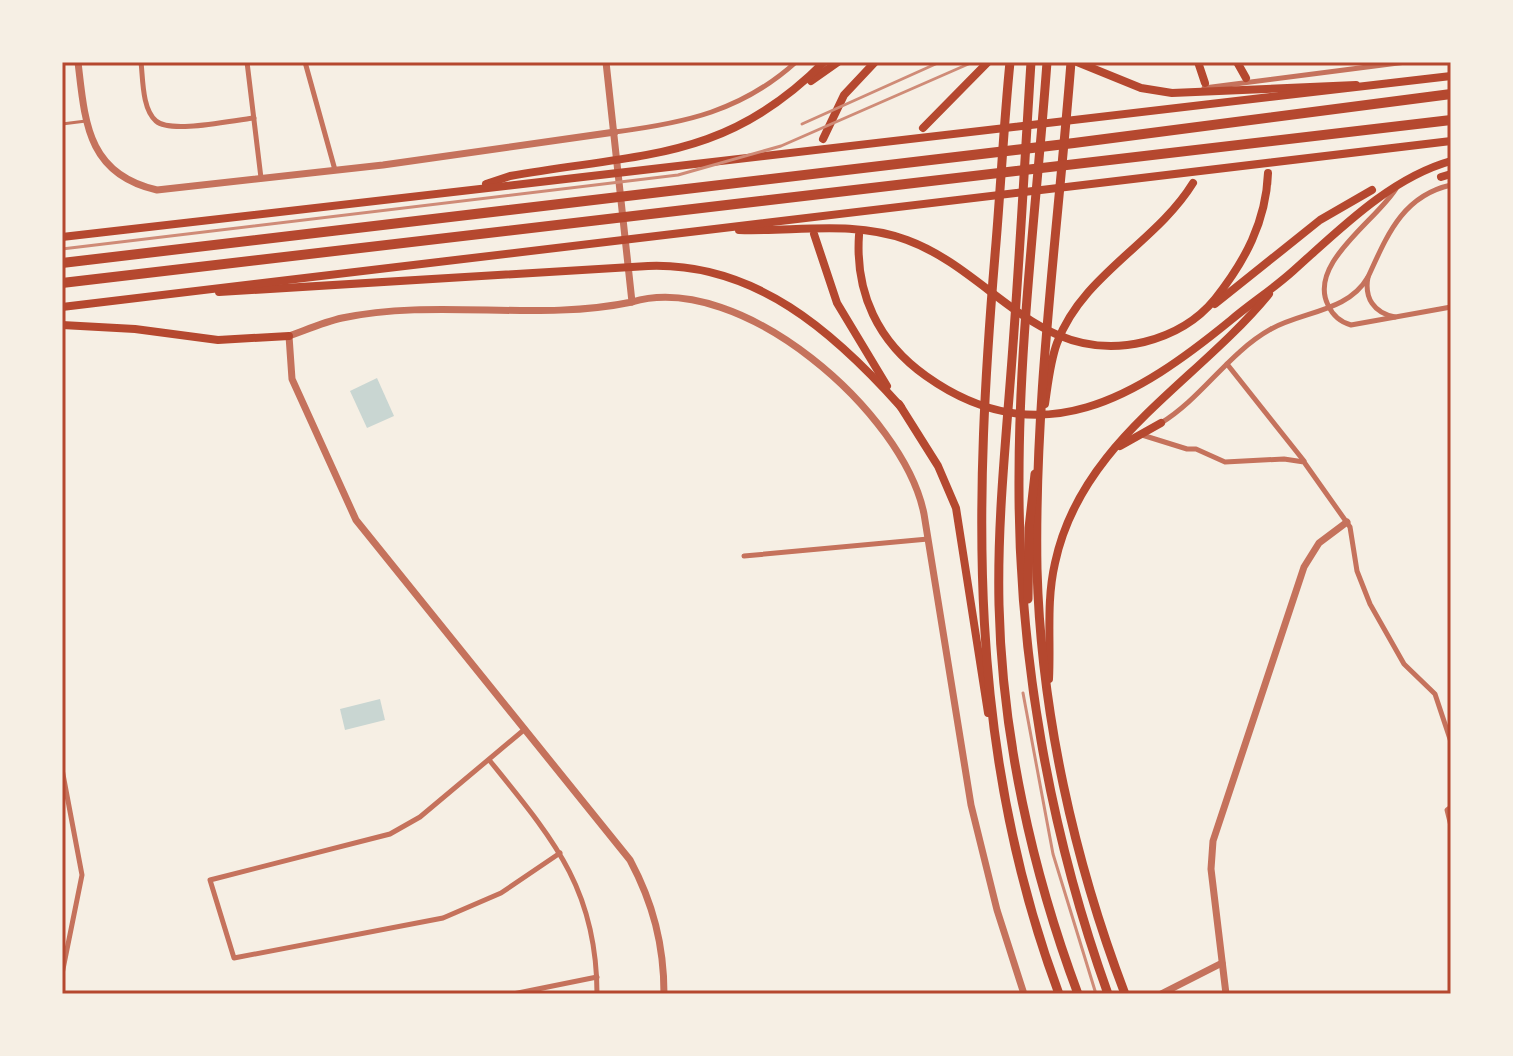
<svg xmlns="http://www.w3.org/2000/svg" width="1513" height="1056" font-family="'Sofia Sans Condensed',sans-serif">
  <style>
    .water { fill: #c9d6d2 }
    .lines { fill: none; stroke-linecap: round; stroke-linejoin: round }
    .service { stroke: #c5725c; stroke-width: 3 }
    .minor { stroke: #c5725c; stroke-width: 5 }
    .tertiary { stroke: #c5725c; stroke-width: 7 }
    .primary { stroke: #b5482f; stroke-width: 8 }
    .trunk { stroke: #b5482f; stroke-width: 9 }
    .motorway { stroke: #b5482f; stroke-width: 10 }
    .rail { stroke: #cf8b77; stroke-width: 3 }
    .neatline { fill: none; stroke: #b5482f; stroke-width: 3 }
  </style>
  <rect width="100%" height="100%" fill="#f6efe4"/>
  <!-- water -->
  <g class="water">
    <path d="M377,378L394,416L367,428L350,391Z"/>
    <path d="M380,699L385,720L345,730L340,709Z"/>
  </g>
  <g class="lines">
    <!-- service -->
    <path class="service" d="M62,124L86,121"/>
    <!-- minor -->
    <g class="minor">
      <path d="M141,62C143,79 142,109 156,121C171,134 233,120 254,118"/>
      <path d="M247,62L261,178"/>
      <path d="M305,62L335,170"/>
      <path d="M1204,88L1406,62"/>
      <path d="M615,132C685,123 742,111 796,62"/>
      <path d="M1397,187C1379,219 1307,263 1328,305C1333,316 1340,322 1351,325L1451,307"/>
      <path d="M1395,317C1374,313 1364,298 1368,277C1387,236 1402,196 1451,185"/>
      <path d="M1227,364L1304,461"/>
      <path d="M1161,423C1202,398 1228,353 1271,329C1303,311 1348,312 1368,277"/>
      <path d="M1142,435L1187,449H1196L1225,462L1284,459L1304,462L1350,527L1357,571L1370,604L1404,664L1435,694L1451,742"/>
      <path d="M744,556L928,539"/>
      <path d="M525,729L420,817L390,834L210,880L234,958L443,918L501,893L560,853"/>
      <path d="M490,761C553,839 597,889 597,994"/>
      <path d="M62,769L82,875L62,974"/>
      <path d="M1451,807L1447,810L1451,826"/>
      <path d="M513,994L597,977"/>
    </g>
    <!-- tertiary -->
    <g class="tertiary">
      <path d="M78,62C85,122 87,174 157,190L383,165L615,132"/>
      <path d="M606,62L632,302C537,322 437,298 342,318C324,322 306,330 289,336L292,379L356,520L630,860C653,903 664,945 664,994"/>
      <path d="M632,302C741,270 904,413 924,514L971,805L997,910L1024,994"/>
      <path d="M1161,994L1222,963"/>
      <path d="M1226,994L1211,869L1213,841L1304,567L1319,543L1347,522"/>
    </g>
    <!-- primary -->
    <g class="primary">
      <path d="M1077,62L1141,88L1172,93L1356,85"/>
      <path d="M1198,62L1205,83"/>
      <path d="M1237,62L1246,78"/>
      <path d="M811,81L838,62"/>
      <path d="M923,128L988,62"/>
      <path d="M823,139L844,95L875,62"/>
      <path d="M1441,177L1451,174"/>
      <path d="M486,184L510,176C639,153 725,162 824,62"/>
      <path d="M739,230C795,232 853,220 907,240C992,271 1039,367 1144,342C1172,335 1197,321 1215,299C1245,261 1266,222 1268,173"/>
      <path d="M814,234L837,303L887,386"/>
      <path d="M859,235C855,293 878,342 926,376C1041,458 1138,396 1231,320C1251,303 1273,289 1293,271C1339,230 1390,178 1451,161"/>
      <path d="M62,237C525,183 988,132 1451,76"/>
      <path d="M219,292L648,266C755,262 834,332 901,407"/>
      <path d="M1215,304L1320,220L1372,190"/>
      <path d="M62,307L1451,141"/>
      <path d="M62,325L135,329L218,340L289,336"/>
      <path d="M899,404L938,466L956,508L988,713"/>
      <path d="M1045,404C1048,384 1050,362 1057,343C1082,275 1156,243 1193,183"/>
      <path d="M1120,446L1161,423"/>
      <path d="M1049,679C1051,640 1046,602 1055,563C1081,441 1195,384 1269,294"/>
    </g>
    <!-- trunk -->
    <g class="trunk">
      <path d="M1010,62C1004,122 1001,182 996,243C974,502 966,746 1059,994"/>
      <path d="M1031,62C1025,156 1020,251 1013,345C1007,431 997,518 999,605C1002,736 1032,871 1078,994"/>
      <path d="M1047,62C1037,201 1019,339 1019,478C1018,653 1049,830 1108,994"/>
      <path d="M1071,62C1058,230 1034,400 1037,569C1041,713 1074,860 1125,994"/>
      <path d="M1028,599L1029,528L1035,474"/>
    </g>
    <!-- motorway -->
    <g class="motorway">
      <path d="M62,263L1074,143L1451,94"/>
      <path d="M62,283L1451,120"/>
    </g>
    <!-- rail -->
    <g class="rail">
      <path d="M802,124L940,62"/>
      <path d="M62,249L678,175L781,146L973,62"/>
      <path d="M1023,693L1053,854L1096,994"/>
    </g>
  </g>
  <!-- border -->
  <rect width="1513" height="1056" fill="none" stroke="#f6efe4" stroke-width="128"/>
  <rect x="64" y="64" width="1385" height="928" class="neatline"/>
</svg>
